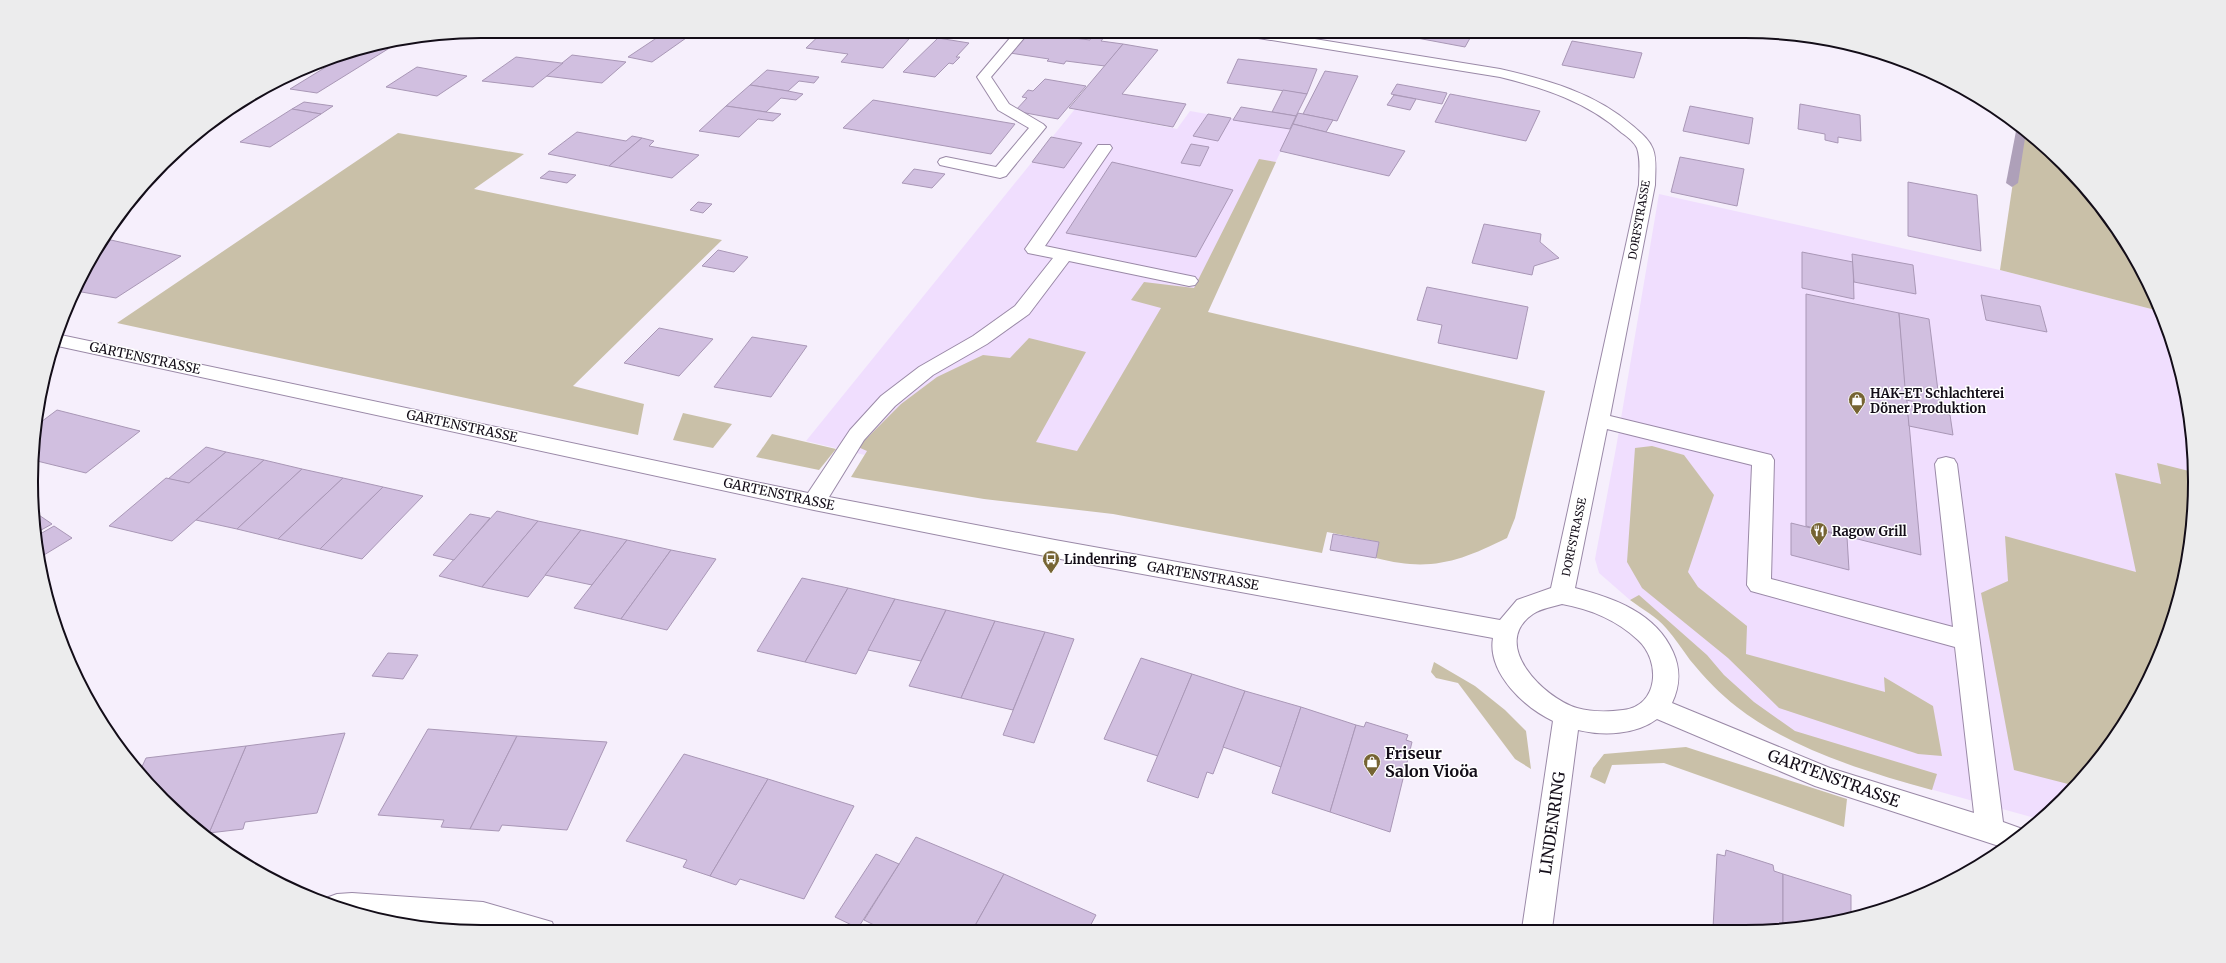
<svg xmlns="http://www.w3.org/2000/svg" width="2226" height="963" font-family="Merriweather,serif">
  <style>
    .built { fill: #f0defe }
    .green { fill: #c9c0a8 }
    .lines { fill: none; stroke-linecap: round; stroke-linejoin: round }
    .stream { fill: #aea0b9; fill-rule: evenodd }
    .building { fill: #d1bfe0; stroke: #a997b6 }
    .minor-casing { stroke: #9a89a7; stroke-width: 2 }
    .minor { fill: #fff; fill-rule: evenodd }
    .labels { text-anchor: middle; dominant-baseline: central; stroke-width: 3; stroke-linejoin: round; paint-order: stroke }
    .far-street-label { font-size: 11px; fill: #130d18; stroke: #fff }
    .street-label { font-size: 13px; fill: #130d18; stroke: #fff }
    .poi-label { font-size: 13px; font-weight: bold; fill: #130d18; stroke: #fff; text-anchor: start }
    .near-poi-label { font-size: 16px; font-weight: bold; fill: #130d18; stroke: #fff; text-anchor: start }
    .near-street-label { font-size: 16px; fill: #130d18; stroke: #fff }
    .rim { fill: none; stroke: #130d18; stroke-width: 2 }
  </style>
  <rect width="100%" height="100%" fill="#f6effc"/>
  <!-- built -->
  <g class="built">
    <path d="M1075,109L1177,129L1190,111L1291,129L1113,514L806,441Z"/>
    <path d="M1659,194L2000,270L2159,311L2180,365L2194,452L2191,541L2171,627L2119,732L2042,820L1897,780L1829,757L1772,730L1737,707L1714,687L1659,615L1630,600L1599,573L1595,559L1616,448Z"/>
  </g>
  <!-- green -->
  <g class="green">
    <path d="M2021,128C2081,171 2134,242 2159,311L2000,270Z"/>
    <path d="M398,133L524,154L474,189L722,240L573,386L644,404L638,435L117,323Z"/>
    <path d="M1259,159L1276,162L1208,312L1545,391L1515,518L1507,538C1459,562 1429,572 1376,558L1379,542L1327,532L1322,553L1113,514L984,499L851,477L867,451L858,447L901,404L937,377L983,355L1010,358L1029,338L1086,352L1036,442L1077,451L1161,308L1131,300L1144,282L1194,288Z"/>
    <path d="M683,413L732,424L713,448L673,440Z"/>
    <path d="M772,434L836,449L819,470L756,457Z"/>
    <path d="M1652,446L1684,455L1714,495L1688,572L1698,587L1747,626L1746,654L1885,692L1884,677L1933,706L1942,756L1918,754L1779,708L1728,658L1642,588L1627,562L1635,448Z"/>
    <path d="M2157,463L2193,472L2191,541L2171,627L2119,732L2072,785L2014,770L1981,593L2008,581L2005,536L2136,572L2115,473L2161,484Z"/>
    <path d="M1639,595L1707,655L1724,675L1754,702L1795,731L1937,774L1932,790C1869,773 1789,748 1737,707C1720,694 1704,677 1690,660C1682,649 1675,638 1666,628C1657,617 1642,609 1630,600Z"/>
    <path d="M1434,662L1475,686L1505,710L1526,731L1531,769L1515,759L1458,683L1436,678L1431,672Z"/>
    <path d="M1686,747L1847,799L1844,827L1664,763L1612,765L1605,784L1590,777L1593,768L1604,754Z"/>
  </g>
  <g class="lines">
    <!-- stream -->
    <path class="stream" d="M2017,126L2026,132L2018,183L2012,187L2006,183Z"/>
  </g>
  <!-- building -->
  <g class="building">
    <path d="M667,31H696L652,62L628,57Z"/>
    <path d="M824,31H844L909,39L883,68L841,62L848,54L806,48Z"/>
    <path d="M1028,31L1054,35L1057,31H1070L1066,37L1090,40L1093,34L1105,36L1101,41L1123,44L1105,66L1066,61L1064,64L1047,61L1049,59L1010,53Z"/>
    <path d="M1421,31H1474L1465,47L1417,38Z"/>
    <path d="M938,38L969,43L956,57H960L953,64L949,63L935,77L903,72Z"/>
    <path d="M404,39L317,93L290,89L352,51Z"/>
    <path d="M1572,41L1642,53L1634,78L1562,65Z"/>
    <path d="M1123,44L1158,50L1122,94L1186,104L1173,127L1069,108Z"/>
    <path d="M572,55L626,62L602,83L546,76Z"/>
    <path d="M516,57L561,63H563L533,87L482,81Z"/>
    <path d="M1238,59L1317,69L1307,94L1227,83Z"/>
    <path d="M417,67L467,76L437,96L386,87Z"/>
    <path d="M767,70L819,77L814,83L799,81L788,91L750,85Z"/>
    <path d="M1325,71L1358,76L1337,121L1303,114Z"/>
    <path d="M1045,79L1086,86L1058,119L1015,111L1027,98L1022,97L1028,90L1033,91Z"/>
    <path d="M1397,84L1447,93L1442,104L1391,94Z"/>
    <path d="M750,85L788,91L803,94L796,100L781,98L766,112L726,106Z"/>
    <path d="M1283,90L1307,94L1296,116L1272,112Z"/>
    <path d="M1450,94L1540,111L1526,141L1435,122Z"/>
    <path d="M1394,95L1416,99L1410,110L1387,105Z"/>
    <path d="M873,100L1015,124L991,154L843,128Z"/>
    <path d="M304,102L333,106L321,114L292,109Z"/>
    <path d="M1800,104L1860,115L1861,141L1838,137V143L1825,140V134L1798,129Z"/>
    <path d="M726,106L766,112L781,114L773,121L758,119L739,137L699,131Z"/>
    <path d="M1690,106L1753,118L1749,144L1683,131Z"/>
    <path d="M1241,107L1272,112L1296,116L1290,129L1233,120Z"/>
    <path d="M292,109L321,114L270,147L240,142Z"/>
    <path d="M1298,113L1333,120L1326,132L1293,124Z"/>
    <path d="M1208,114L1231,118L1218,141L1193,136Z"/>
    <path d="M1293,124L1326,132L1405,151L1389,176L1280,151Z"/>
    <path d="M577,132L626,141L632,136L642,138L609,166L548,154Z"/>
    <path d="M1051,137L1082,143L1064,168L1032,162Z"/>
    <path d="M642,138L654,141L649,146L699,155L672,178L609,166Z"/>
    <path d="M1191,144L1209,147L1200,166L1181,163Z"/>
    <path d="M1680,157L1744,169L1737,206L1671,192Z"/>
    <path d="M1112,162L1233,190L1196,257L1066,233Z"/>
    <path d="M914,169L945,174L932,188L902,183Z"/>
    <path d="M549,171L576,175L567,183L540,178Z"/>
    <path d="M1908,182L1977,195L1981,251L1908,236Z"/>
    <path d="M698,202L712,204L703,213L690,210Z"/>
    <path d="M1484,224L1541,234L1540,242L1559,258L1534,266L1532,275L1472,263Z"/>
    <path d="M111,240L181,256L116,298L76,291L91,256L96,249Z"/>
    <path d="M718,250L748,257L734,272L702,266Z"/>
    <path d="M1802,252L1853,262L1854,299L1802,288Z"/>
    <path d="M1852,254L1913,265L1916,294L1854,282Z"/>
    <path d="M1427,287L1528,307L1517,359L1438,343L1442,325L1417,320Z"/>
    <path d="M1806,294L1899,313L1921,555L1806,526Z"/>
    <path d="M1981,295L2040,306L2047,332L1986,320Z"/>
    <path d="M1899,313L1929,319L1940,407L1906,400Z"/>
    <path d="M659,328L713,339L679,376L624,363Z"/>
    <path d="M752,337L807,346L771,397L714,387Z"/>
    <path d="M1907,405L1950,415L1953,435L1909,426Z"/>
    <path d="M57,410L140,431L86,473L33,460L37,425Z"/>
    <path d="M206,447L226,452L189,483L168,479Z"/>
    <path d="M226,452L264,460L172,541L109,526L166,478L189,483Z"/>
    <path d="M264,460L302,469L237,529L196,520Z"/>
    <path d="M302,469L343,478L278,539L237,529Z"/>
    <path d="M343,478L383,487L320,549L278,539Z"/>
    <path d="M383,487L423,496L362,559L320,549Z"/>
    <path d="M33,511L52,524L34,534Z"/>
    <path d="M497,511L538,521L482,587L439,576Z"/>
    <path d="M470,514L490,518L454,560L433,555Z"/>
    <path d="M538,521L581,530L528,597L482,587Z"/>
    <path d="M1791,523L1847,537L1849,570L1791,555Z"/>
    <path d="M54,526L72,538L39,558L35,537Z"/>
    <path d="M581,530L627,540L592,585L545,575Z"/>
    <path d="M1333,534L1379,542L1376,558L1330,550Z"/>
    <path d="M627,540L671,550L621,619L574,608Z"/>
    <path d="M671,550L716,559L667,630L621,619Z"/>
    <path d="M802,578L848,588L805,662L757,651Z"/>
    <path d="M848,588L895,599L856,674L805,662Z"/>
    <path d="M895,599L946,610L921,661L868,650Z"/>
    <path d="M946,610L995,621L961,698L909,686Z"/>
    <path d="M995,621L1045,632L1013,710L961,698Z"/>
    <path d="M1045,632L1074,639L1034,743L1003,735Z"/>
    <path d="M388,653L418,655L403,679L372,676Z"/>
    <path d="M1141,658L1192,674L1158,756L1104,739Z"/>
    <path d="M1192,674L1245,691L1213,774L1207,772L1198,798L1147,781Z"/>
    <path d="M1245,691L1301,707L1281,767L1223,747Z"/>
    <path d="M1301,707L1356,725L1330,812L1272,793Z"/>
    <path d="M1366,722L1408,735L1406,740L1412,742L1390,832L1330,812L1356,725L1364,727Z"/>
    <path d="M428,729L517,736L470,829L441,827L444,820L378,815Z"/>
    <path d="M345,733L317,813L245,822L243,829L209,833L246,746Z"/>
    <path d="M517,736L607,742L567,830L502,825L499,831L470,829Z"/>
    <path d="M246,746L209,833L204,834L185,820L139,773L146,758Z"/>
    <path d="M684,754L768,779L710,876L683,867L687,860L626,841Z"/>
    <path d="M768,779L854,806L804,899L740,879L736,885L710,876Z"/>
    <path d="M916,837L1004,874L972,931H886L864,920Z"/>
    <path d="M1726,850L1773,865L1774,871L1783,874V928H1713L1717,854L1725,856Z"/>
    <path d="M876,854L899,864L858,928L835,917Z"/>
    <path d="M1004,874L1096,915L1088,930L972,931Z"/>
    <path d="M1783,874L1851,895V915L1804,928H1783Z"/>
  </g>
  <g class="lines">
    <defs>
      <g id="minor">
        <path d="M1016,31H1030L991,77L1009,104L1043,124L1046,127L1006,176L1000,178L940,165L938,162L940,159L946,157L996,167L1029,128L998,110L977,77Z"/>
        <path d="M1233,31H1266L1500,69C1548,80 1595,93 1633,126C1641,133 1649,139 1653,149C1657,160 1655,173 1655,185L1610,416L1771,455L1774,460L1771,579L1953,627L1935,464L1938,459L1946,457L1954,459L1957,464L2003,822L2028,831L2005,848L1815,786L1657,719C1636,735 1603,736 1578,730L1552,929H1522L1553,721C1525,708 1487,673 1493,638L1055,558L814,510L53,345L56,334L808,493L850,430L881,396L919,367L973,336L1015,306L1053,258L1028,253L1025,249L1098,145H1110L1112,148L1045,246L1195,277L1198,281L1195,285L1189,286L1069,261L1029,314L987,344L933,375L895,406L864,440L829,497L1055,540L1500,620L1517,600L1551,588L1639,185C1639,173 1641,160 1637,148C1634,142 1628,137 1622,133C1588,102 1544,88 1500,77L1240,35ZM1607,429L1752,465L1747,585L1751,591L1955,647L1974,813L1830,768L1672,703C1680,686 1681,670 1673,652C1656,613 1614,598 1575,588ZM1562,604C1590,609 1617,620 1638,640C1661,661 1659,706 1623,710C1608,712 1591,712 1577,708C1544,698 1489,644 1533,614C1542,608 1552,607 1562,604Z"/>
        <path d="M352,893L483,902L552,922L556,932C485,932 390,932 324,903L326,898L337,894Z"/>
      </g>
    </defs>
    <!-- minor casing -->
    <use href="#minor" class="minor-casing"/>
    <!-- minor -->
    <use href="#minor" class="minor"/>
  </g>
  <!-- icons -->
  <defs>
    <symbol id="shop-pin" viewBox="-11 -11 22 30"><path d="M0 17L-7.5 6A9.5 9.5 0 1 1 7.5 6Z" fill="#766433" stroke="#fff"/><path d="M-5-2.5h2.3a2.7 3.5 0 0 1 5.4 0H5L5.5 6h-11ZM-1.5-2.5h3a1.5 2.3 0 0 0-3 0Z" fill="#fff"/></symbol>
    <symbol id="restaurant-pin" viewBox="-11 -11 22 30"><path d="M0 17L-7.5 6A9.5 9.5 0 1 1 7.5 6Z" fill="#766433" stroke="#fff"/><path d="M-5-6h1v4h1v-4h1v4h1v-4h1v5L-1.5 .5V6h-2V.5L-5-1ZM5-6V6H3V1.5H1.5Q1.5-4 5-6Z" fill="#fff"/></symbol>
    <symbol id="bus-pin" viewBox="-11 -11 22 30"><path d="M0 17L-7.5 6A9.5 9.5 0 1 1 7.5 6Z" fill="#766433" stroke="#fff"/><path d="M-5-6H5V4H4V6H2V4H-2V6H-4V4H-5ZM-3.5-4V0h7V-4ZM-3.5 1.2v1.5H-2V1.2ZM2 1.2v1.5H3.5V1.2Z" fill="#fff"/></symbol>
  </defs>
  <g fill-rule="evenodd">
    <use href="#shop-pin" x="1847" y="390" width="20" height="27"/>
    <use href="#restaurant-pin" x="1809" y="521" width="20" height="27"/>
    <use href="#bus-pin" x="1041" y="549" width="20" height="27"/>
    <use href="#shop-pin" x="1362" y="752" width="20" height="27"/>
  </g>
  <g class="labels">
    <!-- far-street labels -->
    <g class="far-street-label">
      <text transform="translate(1639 220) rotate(-80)">DORFSTRASSE</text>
      <text transform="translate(1574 537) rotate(-78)">DORFSTRASSE</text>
    </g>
    <!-- street labels -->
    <g class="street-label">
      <text transform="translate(145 358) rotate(12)">GARTENSTRASSE</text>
      <text transform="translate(462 426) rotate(12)">GARTENSTRASSE</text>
      <text transform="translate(779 494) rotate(12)">GARTENSTRASSE</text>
      <text transform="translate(1203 576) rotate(10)">GARTENSTRASSE</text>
    </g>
    <!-- poi labels -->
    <g class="poi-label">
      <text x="1870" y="393">HAK-ET Schlachterei<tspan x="1870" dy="15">Döner Produktion</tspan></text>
      <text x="1832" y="531">Ragow Grill</text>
      <text x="1064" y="559">Lindenring</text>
    </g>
    <!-- near-poi labels -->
    <g class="near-poi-label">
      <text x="1385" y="753">Friseur<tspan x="1385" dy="18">Salon Vioöa</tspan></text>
    </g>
    <!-- near-street labels -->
    <g class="near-street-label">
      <text transform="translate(1834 778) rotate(20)">GARTENSTRASSE</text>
      <text transform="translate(1552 823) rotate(-82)">LINDENRING</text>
    </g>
  </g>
  <!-- crop -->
  <path d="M0 0H2226V963H0ZM481 38H1745A443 443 0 0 1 2188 481V482A443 443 0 0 1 1745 925H481A443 443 0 0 1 38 482V481A443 443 0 0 1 481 38Z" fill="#ececed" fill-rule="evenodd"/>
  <path class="rim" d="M481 38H1745A443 443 0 0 1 2188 481V482A443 443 0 0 1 1745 925H481A443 443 0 0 1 38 482V481A443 443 0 0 1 481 38Z"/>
</svg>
